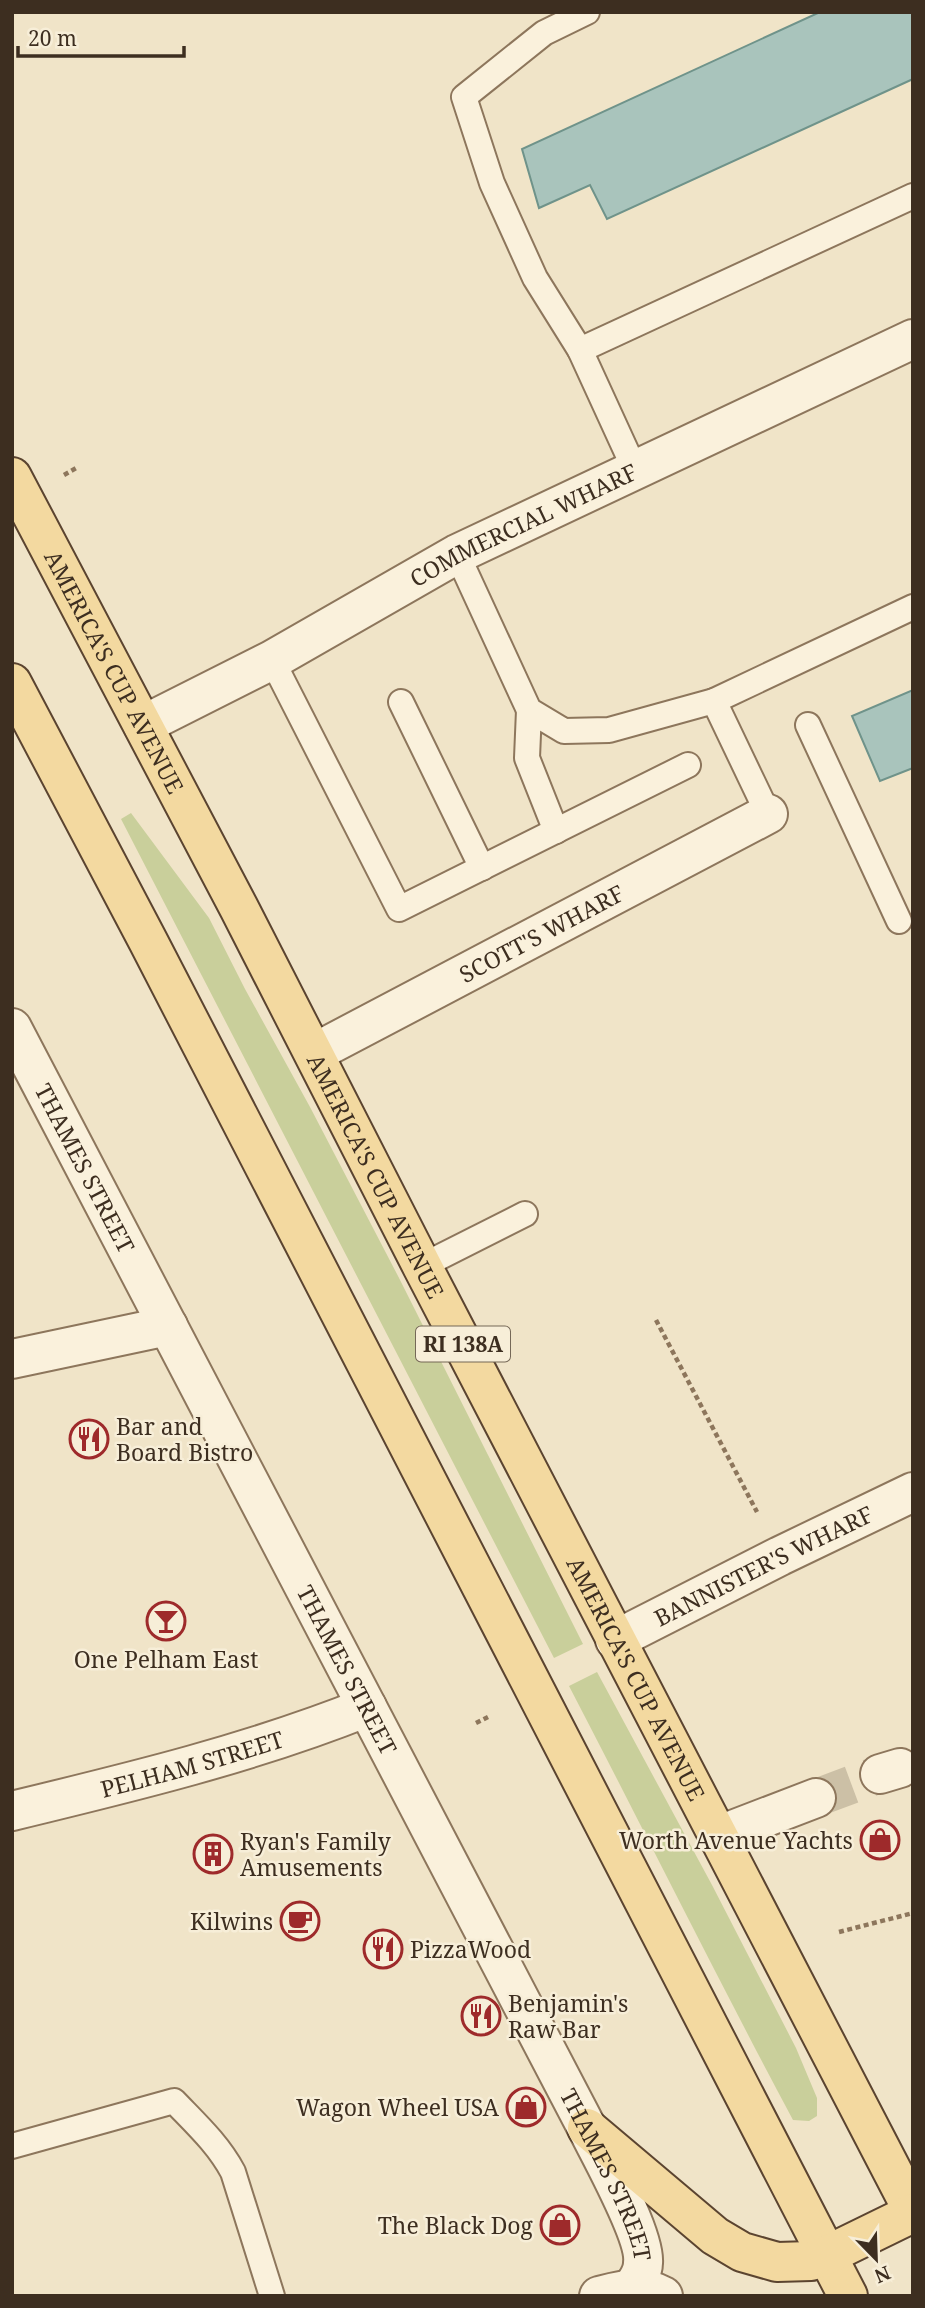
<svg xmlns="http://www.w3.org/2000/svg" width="925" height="2308" font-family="'Noto Serif',serif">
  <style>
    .green { fill: #c9cf9b }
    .water { fill: #a9c4bc; stroke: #6f938a; stroke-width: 2 }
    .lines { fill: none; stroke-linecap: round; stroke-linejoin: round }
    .minor-tunnel { stroke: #ccc0a6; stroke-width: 38; stroke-dasharray: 38 19; stroke-linecap: butt }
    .service-casing { stroke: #8d765c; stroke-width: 28 }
    .minor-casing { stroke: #8d765c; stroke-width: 42 }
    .tertiary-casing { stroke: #8d765c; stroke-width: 42 }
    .primary-casing { stroke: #5b4430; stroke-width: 42 }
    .path { stroke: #8d765c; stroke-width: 4.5; stroke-dasharray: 5 3.5; stroke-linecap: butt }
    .service { stroke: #faf1dc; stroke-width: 24 }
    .minor { stroke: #faf1dc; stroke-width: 38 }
    .tertiary { stroke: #faf1dc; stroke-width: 38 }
    .primary { stroke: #f3d9a0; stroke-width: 38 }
    .labels { text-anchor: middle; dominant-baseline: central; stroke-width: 5; stroke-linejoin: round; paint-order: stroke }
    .shield { fill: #f7eed8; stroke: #756857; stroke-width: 2 }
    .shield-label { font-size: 21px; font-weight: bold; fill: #3d2e20 }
    .street-label { font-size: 23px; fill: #3d2e20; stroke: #f7eed8 }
    .poi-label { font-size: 23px; fill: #3d2e20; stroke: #f7eed8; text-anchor: start }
  </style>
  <rect width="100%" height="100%" fill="#f0e4c8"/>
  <!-- green -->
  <g class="green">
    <path d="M131,813L209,918L245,989L310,1107L398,1276L583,1644L554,1658L121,819Z"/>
    <path d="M597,1672L712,1885L796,2048L817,2098V2116L809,2121L793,2120C716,1976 644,1830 569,1686Z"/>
  </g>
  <!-- water -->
  <g class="water">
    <path d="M820,12H913V79L607,219L590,185L539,208L522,149Z"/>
    <path d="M913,690V768L880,781L852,716Z"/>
  </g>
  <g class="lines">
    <!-- minor-tunnel -->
    <path class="minor-tunnel" d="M816,1798L880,1774"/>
    <defs>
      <g id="service">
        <path d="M580,350L535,278L492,183L464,97L544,33L587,12"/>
        <path d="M635,470L580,350L913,196"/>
        <path d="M457,554L529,710L564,731L609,730L714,701L913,607"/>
        <path d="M272,660L399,909L688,765"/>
        <path d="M714,701L768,814"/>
        <path d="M401,702L482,868"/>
        <path d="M529,710L527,758L556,831"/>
        <path d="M808,725L899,921"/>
        <path d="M422,1266L525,1214"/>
        <path d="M12,2146L174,2101C196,2124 218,2144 233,2172L272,2296"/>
      </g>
      <g id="minor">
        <path id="s1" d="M143,725L272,660L457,554L913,339"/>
        <path id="s2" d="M314,1053L768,814"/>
        <path d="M12,1359L168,1326"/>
        <path id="s3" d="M615,1640L780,1556L913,1492"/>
        <path d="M880,1774L900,1768"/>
        <path d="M717,1836L816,1798"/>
      </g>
      <g id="tertiary">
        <path id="s4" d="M12,1028L587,2128C601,2156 646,2236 643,2263C643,2272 638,2280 632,2288"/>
        <path id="s5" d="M12,1811C132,1782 252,1753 367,1707"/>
        <path d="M599,2296C622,2290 641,2284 663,2296"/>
      </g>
      <g id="primary">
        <path id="s6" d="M12,477L239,908L422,1266L913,2211"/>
        <path d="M12,683L148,941L848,2296"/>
        <path d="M587,2128L715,2236L742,2252L777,2262L811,2261L827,2255L913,2213"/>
      </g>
    </defs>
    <!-- service casing -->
    <use href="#service" class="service-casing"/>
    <!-- minor casing -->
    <use href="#minor" class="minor-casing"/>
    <!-- tertiary casing -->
    <use href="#tertiary" class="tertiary-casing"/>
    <!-- primary casing -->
    <use href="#primary" class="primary-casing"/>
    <!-- path -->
    <g class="path">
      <path d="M64,475L78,467"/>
      <path d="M656,1320L757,1512"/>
      <path d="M476,1723L488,1717"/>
      <path d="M839,1932L913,1913"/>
    </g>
    <!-- service -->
    <use href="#service" class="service"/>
    <!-- minor -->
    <use href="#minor" class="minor"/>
    <!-- tertiary -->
    <use href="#tertiary" class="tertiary"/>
    <!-- primary -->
    <use href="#primary" class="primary"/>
  </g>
  <!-- icons -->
  <defs>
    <symbol id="restaurant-ring" viewBox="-11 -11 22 22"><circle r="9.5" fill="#f7eed8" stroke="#9e2a2b" stroke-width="1.5"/><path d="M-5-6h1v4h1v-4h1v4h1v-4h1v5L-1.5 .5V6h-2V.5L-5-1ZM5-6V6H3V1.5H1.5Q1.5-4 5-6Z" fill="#9e2a2b"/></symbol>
    <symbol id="bar-ring" viewBox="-11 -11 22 22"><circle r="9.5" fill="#f7eed8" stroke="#9e2a2b" stroke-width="1.5"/><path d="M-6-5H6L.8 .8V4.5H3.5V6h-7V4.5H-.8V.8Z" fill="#9e2a2b"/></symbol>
    <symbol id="shop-ring" viewBox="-11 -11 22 22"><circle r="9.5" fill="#f7eed8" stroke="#9e2a2b" stroke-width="1.5"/><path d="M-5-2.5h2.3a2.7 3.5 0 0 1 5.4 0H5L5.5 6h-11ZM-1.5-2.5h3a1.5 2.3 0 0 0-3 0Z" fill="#9e2a2b"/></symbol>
    <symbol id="building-ring" viewBox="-11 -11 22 22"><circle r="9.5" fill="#f7eed8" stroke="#9e2a2b" stroke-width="1.5"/><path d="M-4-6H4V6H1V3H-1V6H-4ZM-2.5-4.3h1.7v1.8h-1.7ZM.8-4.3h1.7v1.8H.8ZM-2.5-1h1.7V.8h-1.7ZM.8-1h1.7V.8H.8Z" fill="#9e2a2b"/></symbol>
    <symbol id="cafe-ring" viewBox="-11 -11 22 22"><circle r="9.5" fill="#f7eed8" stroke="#9e2a2b" stroke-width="1.5"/><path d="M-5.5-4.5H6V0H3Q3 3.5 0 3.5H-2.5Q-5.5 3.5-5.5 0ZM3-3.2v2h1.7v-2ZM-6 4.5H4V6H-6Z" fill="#9e2a2b"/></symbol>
  </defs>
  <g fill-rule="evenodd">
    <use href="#restaurant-ring" x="67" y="1417" width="44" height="44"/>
    <use href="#bar-ring" x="144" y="1599" width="44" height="44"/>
    <use href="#shop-ring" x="858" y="1818" width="44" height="44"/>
    <use href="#building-ring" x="191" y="1832" width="44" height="44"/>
    <use href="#cafe-ring" x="278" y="1899" width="44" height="44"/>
    <use href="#restaurant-ring" x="361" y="1927" width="44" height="44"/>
    <use href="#restaurant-ring" x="459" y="1994" width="44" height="44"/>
    <use href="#shop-ring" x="504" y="2085" width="44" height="44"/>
    <use href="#shop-ring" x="538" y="2203" width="44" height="44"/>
  </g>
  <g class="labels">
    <!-- shield labels -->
    <rect class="shield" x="416" y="1326.5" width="94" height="35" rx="5"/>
    <g class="shield-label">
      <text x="463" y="1344">RI 138A</text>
    </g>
    <!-- street labels -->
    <g class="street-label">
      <text stroke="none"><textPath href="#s1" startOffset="430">COMMERCIAL WHARF</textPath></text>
      <text stroke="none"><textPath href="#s6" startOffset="220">AMERICA'S CUP AVENUE</textPath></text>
      <text stroke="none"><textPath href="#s2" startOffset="257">SCOTT'S WHARF</textPath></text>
      <text stroke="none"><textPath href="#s4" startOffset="158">THAMES STREET</textPath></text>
      <text stroke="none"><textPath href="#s6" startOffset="788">AMERICA'S CUP AVENUE</textPath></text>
      <text stroke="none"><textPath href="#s3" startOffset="166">BANNISTER'S WHARF</textPath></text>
      <text stroke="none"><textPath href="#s4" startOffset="724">THAMES STREET</textPath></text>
      <text stroke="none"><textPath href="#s6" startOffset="1354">AMERICA'S CUP AVENUE</textPath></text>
      <text stroke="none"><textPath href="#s5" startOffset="186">PELHAM STREET</textPath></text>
      <text stroke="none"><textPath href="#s4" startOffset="1292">THAMES STREET</textPath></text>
    </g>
    <!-- poi labels -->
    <g class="poi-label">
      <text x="116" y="1426">Bar and<tspan x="116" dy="26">Board Bistro</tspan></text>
      <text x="166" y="1659" text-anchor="middle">One Pelham East</text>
      <text x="853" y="1840" text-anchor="end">Worth Avenue Yachts</text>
      <text x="240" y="1841">Ryan's Family<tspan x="240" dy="26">Amusements</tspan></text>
      <text x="273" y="1921" text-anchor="end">Kilwins</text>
      <text x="410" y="1949">PizzaWood</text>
      <text x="508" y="2003">Benjamin's<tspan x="508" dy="26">Raw Bar</tspan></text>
      <text x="499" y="2107" text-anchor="end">Wagon Wheel USA</text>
      <text x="533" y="2225" text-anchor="end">The Black Dog</text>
    </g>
  </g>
  <!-- border -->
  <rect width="925" height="2308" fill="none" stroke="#3d2e20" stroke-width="28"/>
  <!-- north arrow -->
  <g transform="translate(876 2259) rotate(157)" stroke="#f7eed8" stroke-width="5" paint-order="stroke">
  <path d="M0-5L12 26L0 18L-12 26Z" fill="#3d2e20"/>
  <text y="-10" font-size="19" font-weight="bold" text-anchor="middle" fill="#3d2e20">N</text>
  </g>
  <!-- scale -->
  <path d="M18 46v10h166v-10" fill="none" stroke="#3d2e20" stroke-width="3.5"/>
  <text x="28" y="46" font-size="21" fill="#3d2e20" stroke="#f7eed8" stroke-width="5" paint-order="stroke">20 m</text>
</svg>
